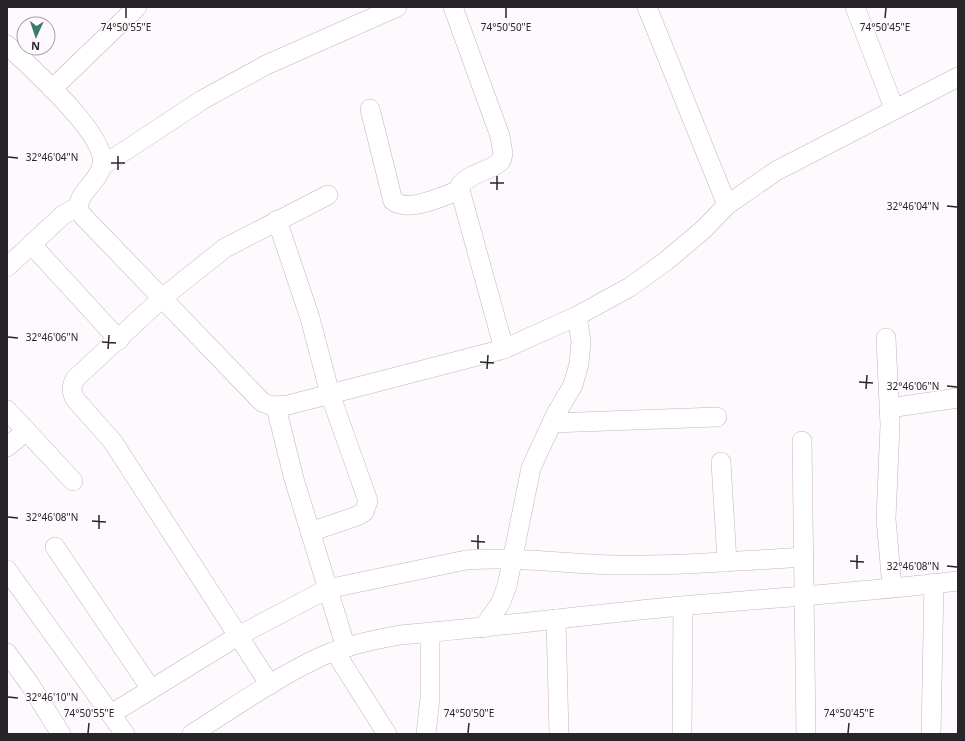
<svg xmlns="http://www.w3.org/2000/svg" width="965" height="741" font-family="'Noto Sans',sans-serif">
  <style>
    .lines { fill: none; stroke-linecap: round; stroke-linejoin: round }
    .minor-casing { stroke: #c4b2c4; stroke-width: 20 }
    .minor { stroke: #fff; stroke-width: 19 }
    .ticks { fill: none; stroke: #29232a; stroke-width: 1.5 }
    .ticks-label { font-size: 10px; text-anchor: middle; fill: #29232a; stroke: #fdf9fd; stroke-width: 3; stroke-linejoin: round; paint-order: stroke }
  </style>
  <rect width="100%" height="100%" fill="#fdf9fd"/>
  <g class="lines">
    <defs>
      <g id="minor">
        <path d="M453,7L500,136L503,154L501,161C489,172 472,172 460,185V190L504,349"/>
        <path d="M647,7L727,205"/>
        <path d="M855,7L894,108"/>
        <path d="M7,45C29,66 108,135 102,165C99,183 73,194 80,213L262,402L272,406L288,405L504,349L577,316L630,287L666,261L704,229L727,205L776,171L958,77"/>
        <path d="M52,89L137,7"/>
        <path d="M370,109L393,201C409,213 443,196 460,190"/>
        <path d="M102,166L202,100L266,65L397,7"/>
        <path d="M277,220L310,318L330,394L368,501L364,512L357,516L310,532"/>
        <path d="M31,244L119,340"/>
        <path d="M7,267L63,215L78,207"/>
        <path d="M886,338L890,425L886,519L892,587"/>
        <path d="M276,407L294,479L346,648"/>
        <path d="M889,408L958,398"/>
        <path d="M7,410L73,481"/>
        <path d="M552,423L717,417"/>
        <path d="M802,441L806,734"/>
        <path d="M7,447L26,431"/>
        <path d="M721,462L727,562"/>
        <path d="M55,547L151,689"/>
        <path d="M7,570L125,734"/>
        <path d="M556,619L559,734"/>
        <path d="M483,628L500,604L507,586L531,468L556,414L573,385L579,364L581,341L577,316"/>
        <path d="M335,652L387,734"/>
        <path d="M7,653L29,683L61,734"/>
        <path d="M270,685L113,442L75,399C71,391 71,387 75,379L162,298L225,248L328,195"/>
        <path d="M111,714L238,636L327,589L466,560C516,556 565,564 615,565C678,566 741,561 804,557"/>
        <path d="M192,734C233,708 274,679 318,658C343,646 373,640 400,635C494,627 587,615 681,606C773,598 866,592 958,581"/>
        <path d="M426,734L430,698V633"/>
        <path d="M682,734L683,606"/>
        <path d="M931,734L934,583"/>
      </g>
    </defs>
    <!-- minor casing -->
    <use href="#minor" class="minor-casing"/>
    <!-- minor -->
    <use href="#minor" class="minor"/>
  </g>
  <!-- ticks -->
  <path class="ticks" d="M126,18V8M506,18V8M885,18L886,8M8,157L18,158M111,163H125M118,170V156M490,183H504M497,190V176M947,206L957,207M8,337L18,338M102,342L116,343M108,349L109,335M480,362L494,363M487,369L488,355M859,382L873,383M947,386L957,387M866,389L867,375M8,517L18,518M92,521L106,522M99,529V515M471,541L485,542M478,549V535M850,561L864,562M947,566L957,567M857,569V555M8,697L18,698M88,733L89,723M468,733L469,723M848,733L849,723"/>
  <g class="ticks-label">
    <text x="126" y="31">74°50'55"E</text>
    <text x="506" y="31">74°50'50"E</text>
    <text x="885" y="31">74°50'45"E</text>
    <text x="52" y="161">32°46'04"N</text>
    <text x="913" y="210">32°46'04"N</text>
    <text x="52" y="341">32°46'06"N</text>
    <text x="913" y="390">32°46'06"N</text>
    <text x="52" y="521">32°46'08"N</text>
    <text x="913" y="570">32°46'08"N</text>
    <text x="52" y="701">32°46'10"N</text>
    <text x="89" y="717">74°50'55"E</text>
    <text x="469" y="717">74°50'50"E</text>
    <text x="849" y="717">74°50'45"E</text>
  </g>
  <!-- border -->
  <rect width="965" height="741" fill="none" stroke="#29232a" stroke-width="16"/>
  <!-- north arrow -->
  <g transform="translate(36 36) rotate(183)"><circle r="19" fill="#fdf9fd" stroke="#a8a3a9"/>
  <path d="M0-3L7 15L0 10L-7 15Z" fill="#3a7b6b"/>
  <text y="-6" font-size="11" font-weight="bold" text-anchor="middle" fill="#29232a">N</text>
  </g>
</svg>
